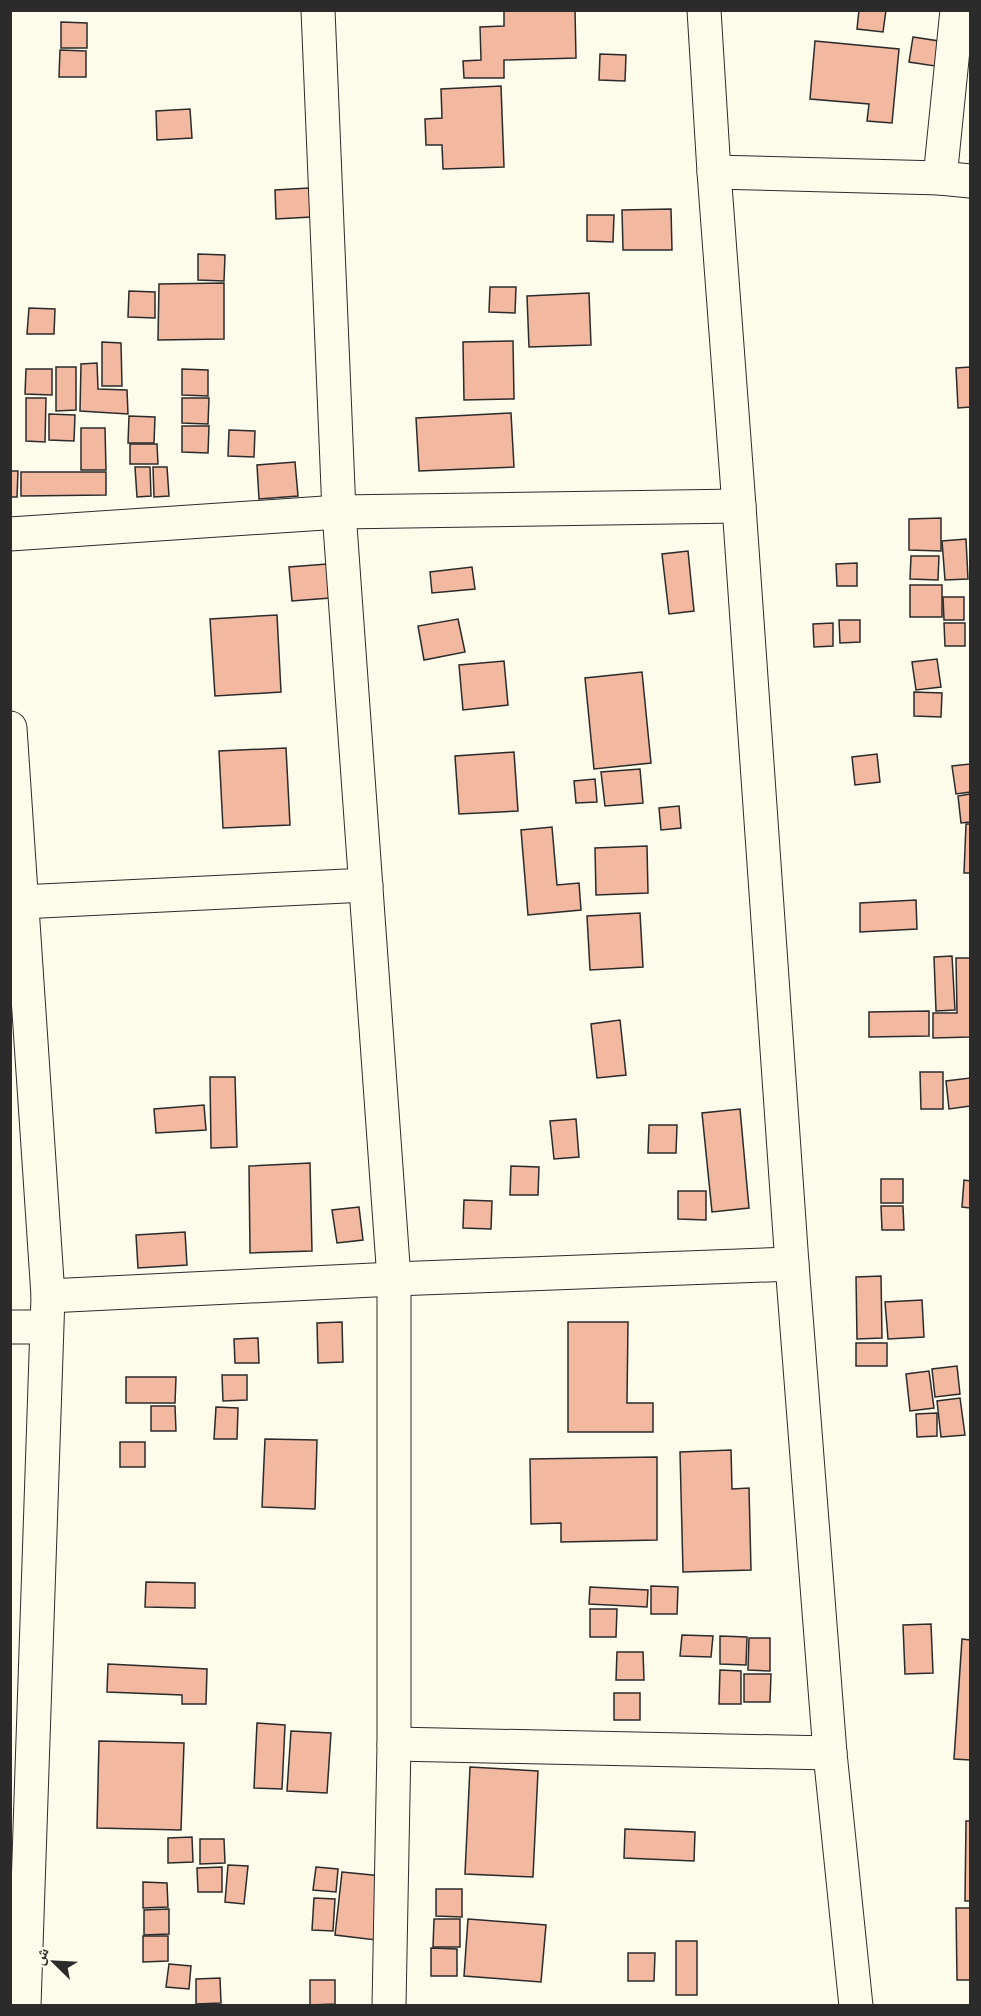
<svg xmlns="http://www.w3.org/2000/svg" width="981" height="2016" font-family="Mulish,'Noto Naskh Arabic',sans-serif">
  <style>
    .building { fill: #f2b8a0; stroke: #2b2b2b; stroke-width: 1.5 }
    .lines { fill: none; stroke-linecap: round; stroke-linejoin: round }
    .minor-casing { stroke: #2b2b2b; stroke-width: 35 }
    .minor { stroke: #fdfbea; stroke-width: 33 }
  </style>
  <rect width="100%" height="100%" fill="#fdfbea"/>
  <!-- building -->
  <g class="building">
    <path d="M504,10H575L576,58L504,60V78H464L463,61L481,60L480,27L504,26Z"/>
    <path d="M859,10H886L883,32L857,29Z"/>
    <path d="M61,22L87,23V48H61Z"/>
    <path d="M913,37L939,41L935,66L909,62Z"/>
    <path d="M815,41L899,49L892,123L867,121L869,104L810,99Z"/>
    <path d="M60,50L86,51V77H59Z"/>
    <path d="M600,54L626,55L625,81L599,80Z"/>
    <path d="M501,86L504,167L443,169L442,145H426L425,119L442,118L441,89Z"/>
    <path d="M190,109L192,138L157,140L156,111Z"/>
    <path d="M309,188L311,217L276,219L275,190Z"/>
    <path d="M671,209L672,250H623L622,210Z"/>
    <path d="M587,215H614L613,242L587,241Z"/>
    <path d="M198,254L225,255L224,281L198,280Z"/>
    <path d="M224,283V339L158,340L159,284Z"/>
    <path d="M490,287H516L515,313L489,312Z"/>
    <path d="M129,291L155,292V318L128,317Z"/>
    <path d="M589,293L591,345L529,347L527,296Z"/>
    <path d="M29,308L55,309L54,334H27Z"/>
    <path d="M513,341L514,399L464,400L463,342Z"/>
    <path d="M102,342L121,343L122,386H102Z"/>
    <path d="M97,363L98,389L127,390L128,414L80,411L81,364Z"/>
    <path d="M56,367H76V410L56,411Z"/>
    <path d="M970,367V407L958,408L956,368Z"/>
    <path d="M26,369H52V395L25,394Z"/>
    <path d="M182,369L208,370V396L182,395Z"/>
    <path d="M26,398H46L45,442L26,441Z"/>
    <path d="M182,398H209L208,424L182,423Z"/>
    <path d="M511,413L514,467L419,471L416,418Z"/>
    <path d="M49,414L75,415L74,441L49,440Z"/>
    <path d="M129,416L155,417L154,443H128Z"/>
    <path d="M182,426H209L208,453L182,452Z"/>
    <path d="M81,428H105L106,470H81Z"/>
    <path d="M229,430L255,431L254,457L228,456Z"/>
    <path d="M130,444H157L158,464H130Z"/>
    <path d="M295,462L298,496L259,499L257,465Z"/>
    <path d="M135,467H150L151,496L137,497Z"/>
    <path d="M153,467H167L169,496L154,497Z"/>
    <path d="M10,471H18L17,497H10Z"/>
    <path d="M21,472H106V495L21,496Z"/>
    <path d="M941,518V551L909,550V519Z"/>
    <path d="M966,539L968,579L945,580L942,541Z"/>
    <path d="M688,551L694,611L669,614L662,554Z"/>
    <path d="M911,556H939L938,580L910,579Z"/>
    <path d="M857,563V586H837L836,564Z"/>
    <path d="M327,564L330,598L292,601L289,567Z"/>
    <path d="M472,567L475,589L432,593L430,572Z"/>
    <rect x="910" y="585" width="32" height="32"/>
    <path d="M943,597H964V620H944Z"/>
    <path d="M277,615L281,692L215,696L210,619Z"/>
    <path d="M458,619L465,652L424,660L418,626Z"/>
    <path d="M839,620H860V642L840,643Z"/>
    <path d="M833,623V646L814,647L813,624Z"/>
    <path d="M944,623H965V646H945Z"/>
    <path d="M937,659L941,687L916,690L912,662Z"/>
    <path d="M504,661L508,705L463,710L459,665Z"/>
    <path d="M642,672L651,763L594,769L585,678Z"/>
    <path d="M914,692L942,693L941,717L914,716Z"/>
    <path d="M286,748L290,825L223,828L219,751Z"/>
    <path d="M514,752L518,811L459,814L455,756Z"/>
    <path d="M877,754L880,782L855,785L852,757Z"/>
    <path d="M970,764V792L956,794L952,766Z"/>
    <path d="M640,769L643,803L605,806L601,772Z"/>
    <path d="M595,779L597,802L576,803L574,781Z"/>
    <path d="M970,794V822L961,823L958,796Z"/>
    <path d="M679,806L681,828L661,830L659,808Z"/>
    <path d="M966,824H970V873H964Z"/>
    <path d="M552,827L557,885L579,883L581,910L528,915L521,830Z"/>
    <path d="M647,846L648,893L596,895L595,848Z"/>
    <path d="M916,900L917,929L860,932V903Z"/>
    <path d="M640,913L643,967L590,970L587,916Z"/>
    <path d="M952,956L955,1010L936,1011L934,957Z"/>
    <path d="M956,958H970V1037L933,1038V1013H957Z"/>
    <path d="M929,1011V1036L869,1037V1012Z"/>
    <path d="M620,1020L626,1075L597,1078L591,1024Z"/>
    <path d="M920,1072H943V1109H921Z"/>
    <path d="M210,1077H235L237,1147L211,1148Z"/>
    <path d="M970,1078V1106L949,1109L946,1081Z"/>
    <path d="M204,1105L206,1130L156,1133L154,1109Z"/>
    <path d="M740,1109L749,1208L712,1212L702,1113Z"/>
    <path d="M576,1119L579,1157L554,1159L550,1121Z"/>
    <path d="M649,1125H677L676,1153H648Z"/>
    <path d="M310,1163L312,1251L250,1253L249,1166Z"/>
    <path d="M511,1166L539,1167L538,1195H510Z"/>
    <rect x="881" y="1179" width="22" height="24"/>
    <path d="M964,1180L970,1181V1208L962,1207Z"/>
    <path d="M678,1191H706V1220L678,1219Z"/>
    <path d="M464,1200L492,1201L491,1229L463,1228Z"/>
    <path d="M881,1206H903L904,1230H882Z"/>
    <path d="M359,1207L363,1240L337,1243L332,1210Z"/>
    <path d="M185,1232L187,1265L138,1268L136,1235Z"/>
    <path d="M881,1276L882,1338L857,1339L856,1277Z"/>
    <path d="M922,1300L924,1337L888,1339L885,1302Z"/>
    <path d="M342,1322L343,1362L318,1363L317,1323Z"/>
    <path d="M568,1322H628L627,1403H653V1432H568Z"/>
    <path d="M258,1338L259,1363H235L234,1339Z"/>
    <rect x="856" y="1343" width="31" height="23"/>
    <path d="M957,1366L960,1394L935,1397L932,1369Z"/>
    <path d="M929,1371L934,1408L910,1411L906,1374Z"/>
    <path d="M222,1375H247V1400L223,1401Z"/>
    <path d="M126,1377H176L175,1403H126Z"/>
    <path d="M960,1398L965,1435L941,1437L937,1401Z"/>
    <path d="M151,1406H175L176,1431H151Z"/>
    <path d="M216,1407L238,1408L237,1439H214Z"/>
    <path d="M937,1413V1436L917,1437L916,1414Z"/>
    <path d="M265,1439L317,1440L315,1509L262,1507Z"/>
    <rect x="120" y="1442" width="25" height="25"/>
    <path d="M731,1450L732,1489L749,1488L751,1570L683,1572L680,1452Z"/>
    <path d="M657,1457V1540L561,1542V1523L531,1524L530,1459Z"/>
    <path d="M146,1582L195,1583V1608L145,1607Z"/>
    <path d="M651,1586L678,1587L677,1614H651Z"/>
    <path d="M590,1587L648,1590L647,1607L589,1604Z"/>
    <path d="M590,1609H617L616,1637H590Z"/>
    <path d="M931,1624L933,1673L905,1674L903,1625Z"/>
    <path d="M682,1635L713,1636L711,1657L680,1656Z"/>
    <path d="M720,1636L747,1637L746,1665L720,1664Z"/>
    <path d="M749,1638H770V1671L748,1670Z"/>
    <path d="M962,1639L970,1640V1760L954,1759Z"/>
    <path d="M617,1652H643L644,1680H616Z"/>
    <path d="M108,1664L207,1669L206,1704H182V1695L107,1692Z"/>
    <path d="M720,1670L741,1671V1704H719Z"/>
    <path d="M744,1674H771L770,1702H744Z"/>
    <rect x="614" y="1693" width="26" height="27"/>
    <path d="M257,1723L285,1725L282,1789L254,1788Z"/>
    <path d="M291,1731L331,1733L327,1793L287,1791Z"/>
    <path d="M99,1741L184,1743L181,1830L97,1828Z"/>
    <path d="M470,1767L538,1771L533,1877L465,1874Z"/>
    <path d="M966,1821H970V1901H965Z"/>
    <path d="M625,1829L695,1832L694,1861L624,1858Z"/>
    <path d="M192,1837L193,1862L168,1863V1838Z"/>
    <path d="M200,1839H224L225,1863L200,1864Z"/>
    <path d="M228,1865L248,1866L244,1904L225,1902Z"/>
    <path d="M222,1867V1892H198L197,1868Z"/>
    <path d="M316,1867L338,1869L336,1892L313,1890Z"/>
    <path d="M342,1872L382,1876L376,1940L335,1935Z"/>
    <path d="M143,1882L167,1883L168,1907L143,1908Z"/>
    <path d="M436,1889H462V1917L436,1916Z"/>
    <path d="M314,1898L335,1899L333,1931L312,1930Z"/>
    <path d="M956,1908H970V1980H957Z"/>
    <path d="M169,1909V1934L144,1935V1910Z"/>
    <path d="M434,1919H460V1947H433Z"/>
    <path d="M468,1919L546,1925L541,1982L464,1976Z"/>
    <path d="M143,1936H168V1961L143,1962Z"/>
    <rect x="676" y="1941" width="21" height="54"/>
    <path d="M431,1948L457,1949V1976H431Z"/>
    <path d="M628,1953H655L654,1981H628Z"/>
    <path d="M169,1964L191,1966L189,1989L166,1987Z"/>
    <path d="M220,1978L221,2003L196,2004V1979Z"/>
    <path d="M310,1980H335V2004L310,2005Z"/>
  </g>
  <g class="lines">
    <defs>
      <g id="minor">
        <path d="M318,10L339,512L394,1279V1744L389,2006"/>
        <path d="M704,10L714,172L739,506L792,1264L830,1753L856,2006"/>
        <path d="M714,172L940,178L970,181"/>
        <path d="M940,178L957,10"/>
        <path d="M10,534L339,512L739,506"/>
        <path d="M10,728L48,1296L24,2006"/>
        <path d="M21,902L366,885"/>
        <path d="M48,1296L394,1279L792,1264"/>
        <path d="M10,1327H46"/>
        <path d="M394,1744L830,1753"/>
      </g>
    </defs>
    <!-- minor casing -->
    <use href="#minor" class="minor-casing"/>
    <!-- minor -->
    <use href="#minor" class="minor"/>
  </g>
  <!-- border -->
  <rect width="981" height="2016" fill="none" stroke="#2b2b2b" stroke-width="24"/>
  <!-- north arrow -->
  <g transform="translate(54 1962) rotate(294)" stroke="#fdfbea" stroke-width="4.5" paint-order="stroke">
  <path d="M0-4.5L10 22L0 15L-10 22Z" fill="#2b2b2b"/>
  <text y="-9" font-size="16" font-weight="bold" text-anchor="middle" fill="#2b2b2b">ش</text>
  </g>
</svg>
